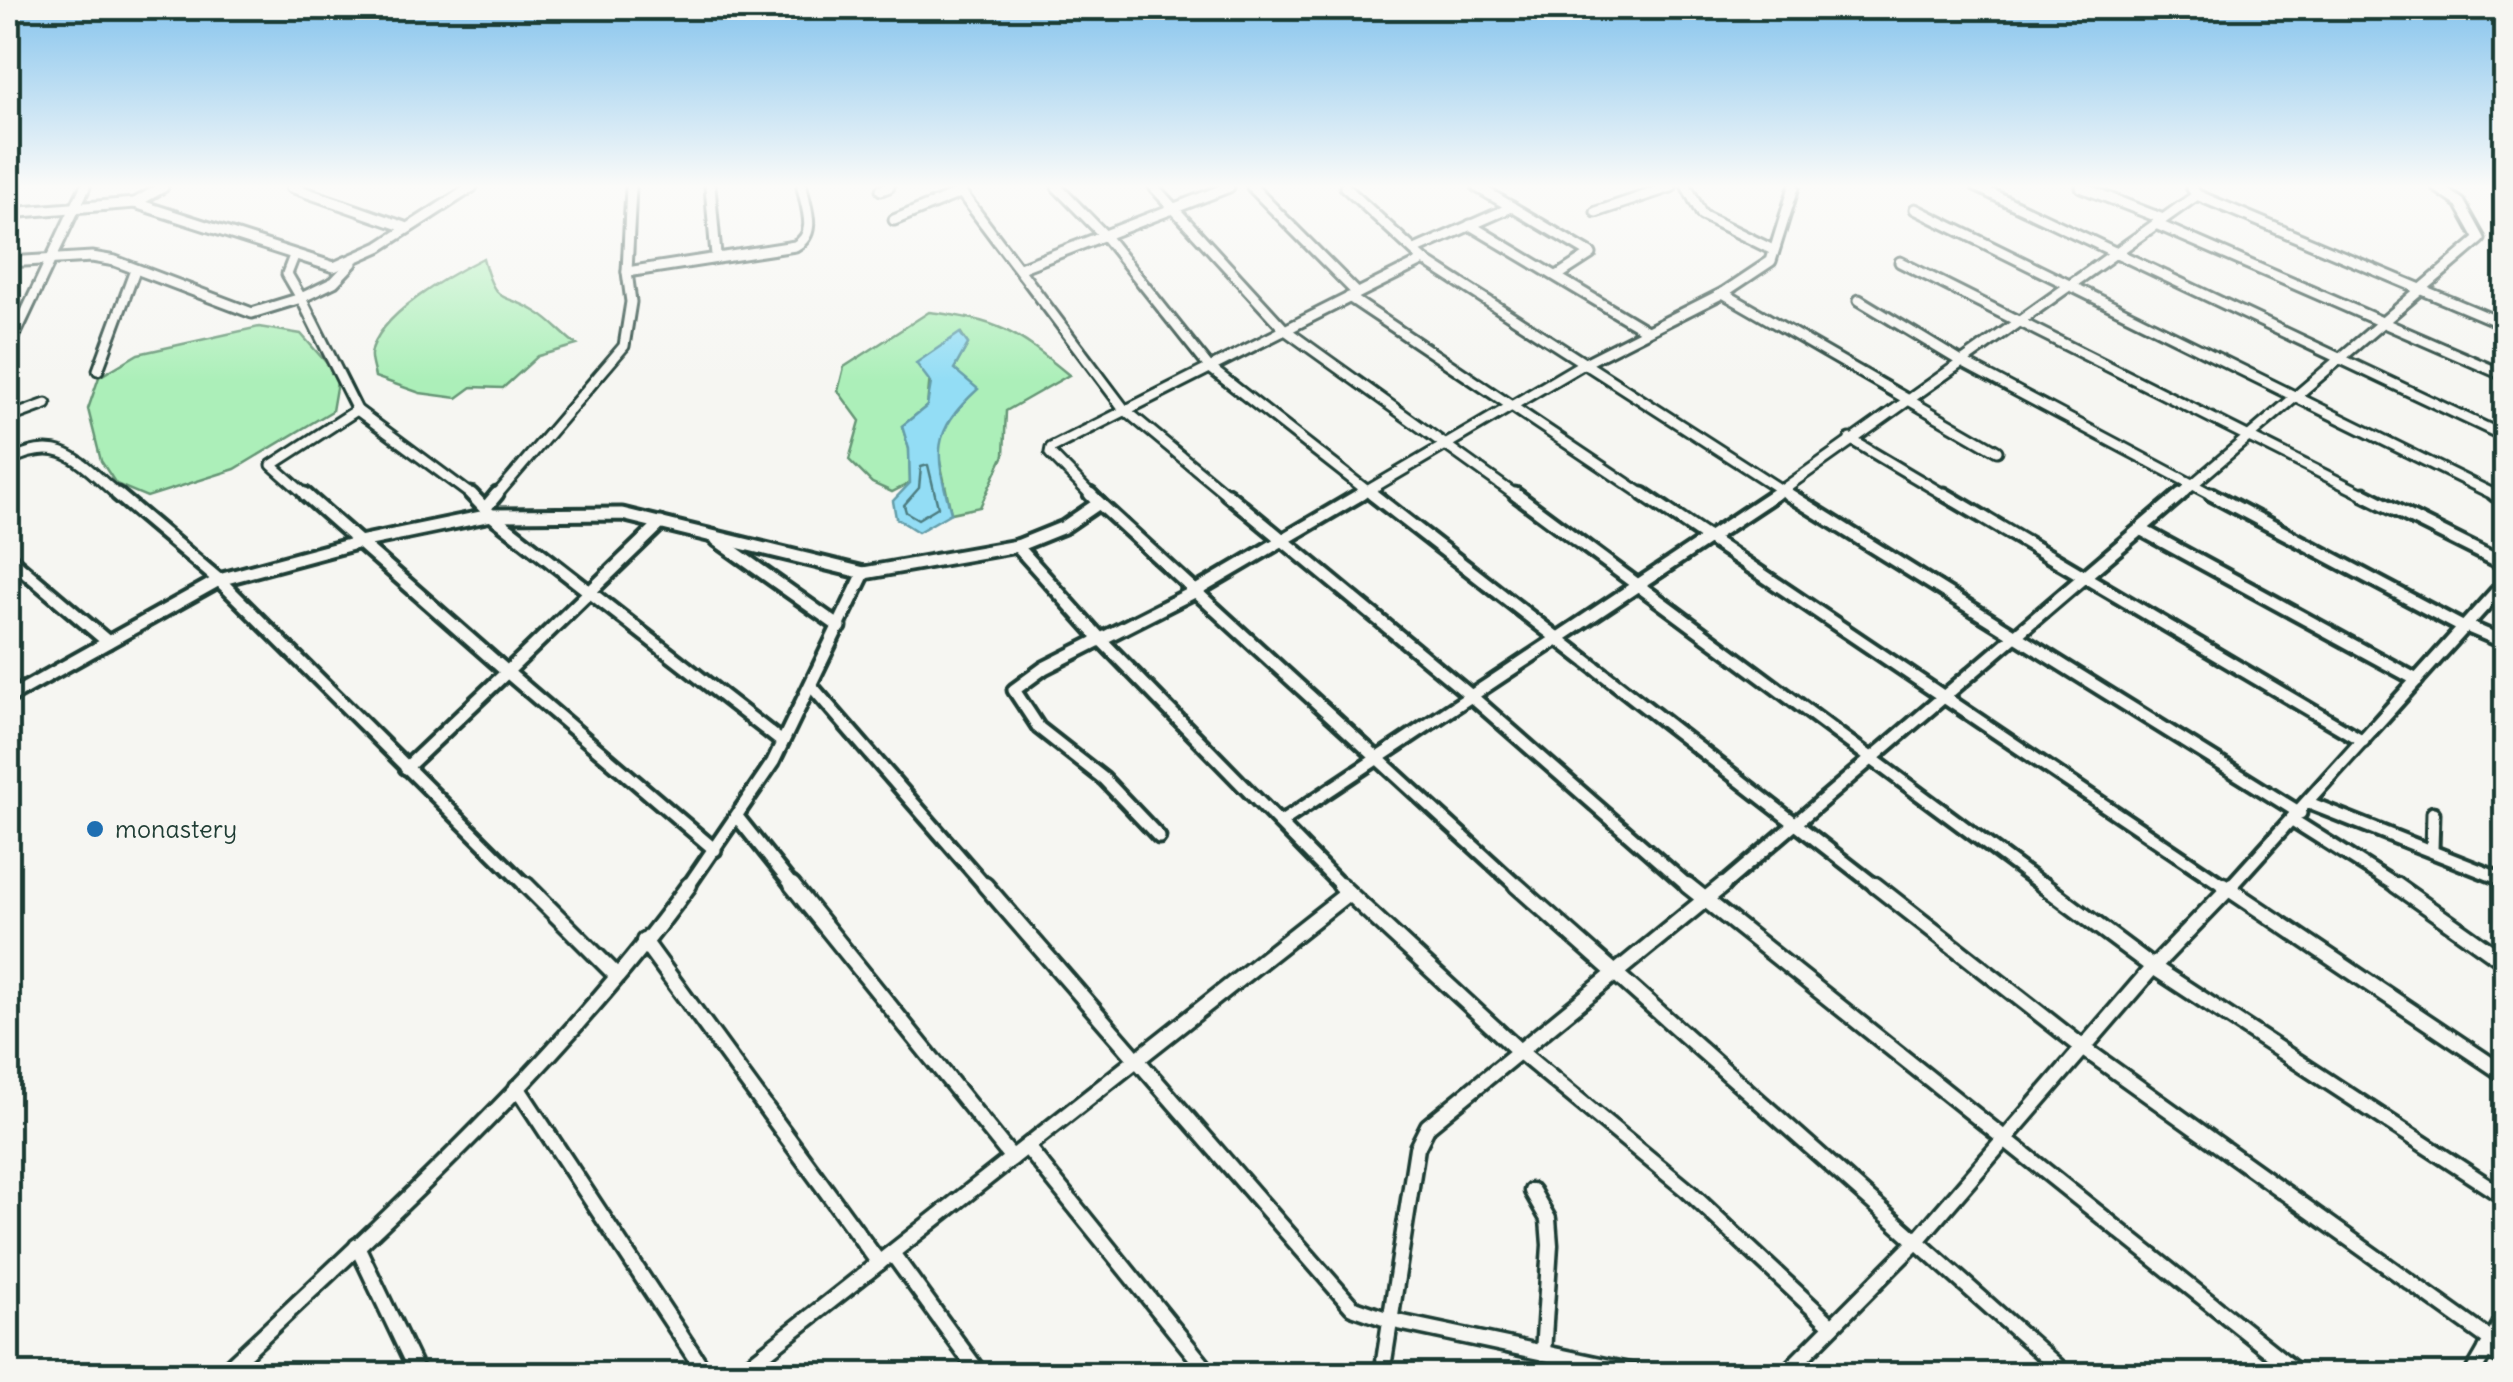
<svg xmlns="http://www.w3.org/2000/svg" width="2513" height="1382" font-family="Delius,sans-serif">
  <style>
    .green { fill: #acefb9; stroke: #669676; stroke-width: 2.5 }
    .water { fill: #93ddf5; stroke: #659da8; stroke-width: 2.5 }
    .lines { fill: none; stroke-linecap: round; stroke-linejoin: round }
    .shore { stroke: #4d7d81; stroke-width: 2.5 }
    .street-far2-casing { stroke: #1f3d34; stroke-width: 15 }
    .street-far1-casing { stroke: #1f3d34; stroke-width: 19 }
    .street-casing { stroke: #1f3d34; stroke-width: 21 }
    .street-far2 { stroke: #f6f6f2; stroke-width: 9 }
    .street-far1 { stroke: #f6f6f2; stroke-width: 11 }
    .street { stroke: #f6f6f2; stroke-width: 14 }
    .poi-dot { fill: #1f6fb2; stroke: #f6f6f2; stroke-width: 4 }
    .labels { text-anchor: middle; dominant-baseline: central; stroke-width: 9; stroke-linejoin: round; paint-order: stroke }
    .poi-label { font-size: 25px; fill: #1f3d34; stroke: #f6f6f2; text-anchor: start }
  </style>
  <rect width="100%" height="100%" fill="#f6f6f2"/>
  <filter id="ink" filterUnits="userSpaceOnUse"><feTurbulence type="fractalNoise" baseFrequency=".01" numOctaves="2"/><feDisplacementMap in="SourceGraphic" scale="20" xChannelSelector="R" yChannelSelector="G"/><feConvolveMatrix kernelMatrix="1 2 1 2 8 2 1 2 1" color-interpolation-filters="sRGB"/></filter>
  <g filter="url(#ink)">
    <!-- green -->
    <g class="green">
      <path d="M483,258C496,309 504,291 538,313C552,321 563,335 577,345L538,356L503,388L472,387L457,398L420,393L375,377C374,371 370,360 371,354C377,315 451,274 483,258Z"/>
      <path d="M929,312C998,320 1016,331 1069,375L1006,411L1004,455L980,507L951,513L937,447L950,415L954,369L968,344L961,333L932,356L927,406L902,426L909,449L910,483L892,492L872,483L849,460L860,421L838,391L844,367Z"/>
      <path d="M259,327L301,334L338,376L332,411L235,469L147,497L116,484L101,461L88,409L99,377L138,354Z"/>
    </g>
    <!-- water -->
    <path class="water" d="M960,333L968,344L954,369L978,389C930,433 935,453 951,513L918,532L896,518L893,501L910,483L909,449L902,426L927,406L931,383L916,363Z"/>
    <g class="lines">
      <!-- shore -->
      <path class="shore" d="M928,465L938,507L918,519L906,512L904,505L919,488L921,467Z"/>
      <defs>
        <g id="street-far2">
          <path d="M291,187L405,227"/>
          <path d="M710,187L716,255"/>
          <path d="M957,187L1124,409L1230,497"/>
          <path d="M1057,187L1104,235L1209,367L1375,497"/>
          <path d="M1154,187L1284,329L1518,497"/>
          <path d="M1252,187L1356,292"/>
          <path d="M1345,187L1424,260L1792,497"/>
          <path d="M1687,187L1702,215L1773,250"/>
          <path d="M1794,187L1771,261L1723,293L1997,451"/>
          <path d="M1977,187L2506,437"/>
          <path d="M2081,187L2163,219"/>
          <path d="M881,190L889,187"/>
          <path d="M2197,195L2506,325"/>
          <path d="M135,203L163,187"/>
          <path d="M1512,207L1591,254L1557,276"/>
          <path d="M1915,209L2499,497"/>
          <path d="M1596,212L1671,187"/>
          <path d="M8,213L135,203L334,267L379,247L472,187"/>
          <path d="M894,220L962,192"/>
          <path d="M2156,224L2506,376"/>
          <path d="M1470,225L1647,331"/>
          <path d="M1417,249L1512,207L1477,187"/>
          <path d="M294,256L287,274L301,298L334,282L352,263"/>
          <path d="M8,262L92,257L115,261L252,313L301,298L357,410L474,497"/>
          <path d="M1900,262L2369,497"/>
          <path d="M1020,268L1229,187"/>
          <path d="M627,272L795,246C818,234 806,209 802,187"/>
          <path d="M1349,297L1647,497"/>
          <path d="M1859,300L1960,361L2216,497"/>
          <path d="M8,350L85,187"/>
          <path d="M98,370L135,270"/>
          <path d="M8,418L46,404"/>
          <path d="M1850,439L1948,497"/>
          <path d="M8,461C62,433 80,463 120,497"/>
          <path d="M308,497L272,465L357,410"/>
          <path d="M495,497L624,346L631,302L627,272L631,187"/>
          <path d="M1093,497L1050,453L1051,448L1424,260"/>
          <path d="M1357,497L1581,365L1723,293"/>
          <path d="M1772,497L2197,195L2191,187"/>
          <path d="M2178,497L2480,239L2460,203L2437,187"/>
        </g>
        <g id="street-far1">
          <path d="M117,494L219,580L528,888"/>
          <path d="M305,494L507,672L661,523"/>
          <path d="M471,494L491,515L782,742"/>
          <path d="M1227,494L1471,696L1690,888"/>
          <path d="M1372,494L1878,888"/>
          <path d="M1515,494L2046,888"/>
          <path d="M1643,494L2227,888"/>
          <path d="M1788,494L2300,813"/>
          <path d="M1944,494L2363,741"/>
          <path d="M2211,494L2464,628"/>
          <path d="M2364,494L2506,565"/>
          <path d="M2494,494L2506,500"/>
          <path d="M1099,503L1519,888"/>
          <path d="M487,506L497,494"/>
          <path d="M2140,529L2417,680"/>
          <path d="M717,540L840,627"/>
          <path d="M1017,546L1103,642L1343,888"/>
          <path d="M8,557L108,642"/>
          <path d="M2466,626L2506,643"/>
          <path d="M814,689L987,888"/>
          <path d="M8,698L219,580L360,542L491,515L622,514L864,573L1017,546L1064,527L1099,503L1090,494"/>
          <path d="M406,768L507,672L715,850"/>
          <path d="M2309,803L2506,881"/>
          <path d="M738,818L794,888"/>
          <path d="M2294,821L2400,888"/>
          <path d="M1280,823L1775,494"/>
          <path d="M1159,837L1104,779L1039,728L1014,690L1044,668L1196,591L1361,494"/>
          <path d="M2432,850L2433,813"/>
          <path d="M687,888L773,762L864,573"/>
          <path d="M1720,888L2181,494"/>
          <path d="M2229,888L2506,581"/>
        </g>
        <g id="street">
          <path d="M526,885L615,974"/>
          <path d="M792,885L1012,1158"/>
          <path d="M985,885L1352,1307L1389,1320L1643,1374"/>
          <path d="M1340,885L1519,1051L1687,1190L1832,1326"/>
          <path d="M1516,885L2066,1374"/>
          <path d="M1687,885L2299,1374"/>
          <path d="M1875,885L2086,1050L2491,1340"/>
          <path d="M2043,885L2153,967L2506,1198"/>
          <path d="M2223,885L2506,1075"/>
          <path d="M2396,885L2506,963"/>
          <path d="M644,941L879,1263"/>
          <path d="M517,1087L706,1374"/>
          <path d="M1027,1147L1210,1374"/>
          <path d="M1532,1191L1548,1219L1550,1245L1543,1353"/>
          <path d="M357,1246L418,1374"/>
          <path d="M892,1253L980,1374"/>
          <path d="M2486,1349L2506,1360"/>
          <path d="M222,1374C385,1220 557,1067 689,885"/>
          <path d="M738,1374L1348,893"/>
          <path d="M1382,1374L1417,1148L1428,1126L1723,885"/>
          <path d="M1785,1374L1914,1244L2153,967L2232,885"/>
          <path d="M2472,1374L2506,1315"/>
        </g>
      </defs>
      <!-- street-far2 casing -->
      <use href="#street-far2" class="street-far2-casing"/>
      <!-- street-far1 casing -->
      <use href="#street-far1" class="street-far1-casing"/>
      <!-- street casing -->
      <use href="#street" class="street-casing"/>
      <!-- street-far2 -->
      <use href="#street-far2" class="street-far2"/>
      <!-- street-far1 -->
      <use href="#street-far1" class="street-far1"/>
      <!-- street -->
      <use href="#street" class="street"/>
    </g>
  </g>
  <!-- sky -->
  <linearGradient id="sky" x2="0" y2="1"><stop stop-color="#86c4ed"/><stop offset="0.49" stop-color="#fbfbf9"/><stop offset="1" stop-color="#fbfbf9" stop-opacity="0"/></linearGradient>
  <rect width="2513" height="380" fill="url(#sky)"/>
  <!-- markers -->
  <circle class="poi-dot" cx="95" cy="829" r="10"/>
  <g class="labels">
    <!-- poi labels -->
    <g class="poi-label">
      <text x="115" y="829">monastery</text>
    </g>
  </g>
  <!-- margin -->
  <rect width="2513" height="1382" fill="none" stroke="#f6f6f2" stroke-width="40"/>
  <rect x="20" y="20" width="2473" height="1342" fill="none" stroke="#1f3d34" stroke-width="4" filter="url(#ink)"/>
</svg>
